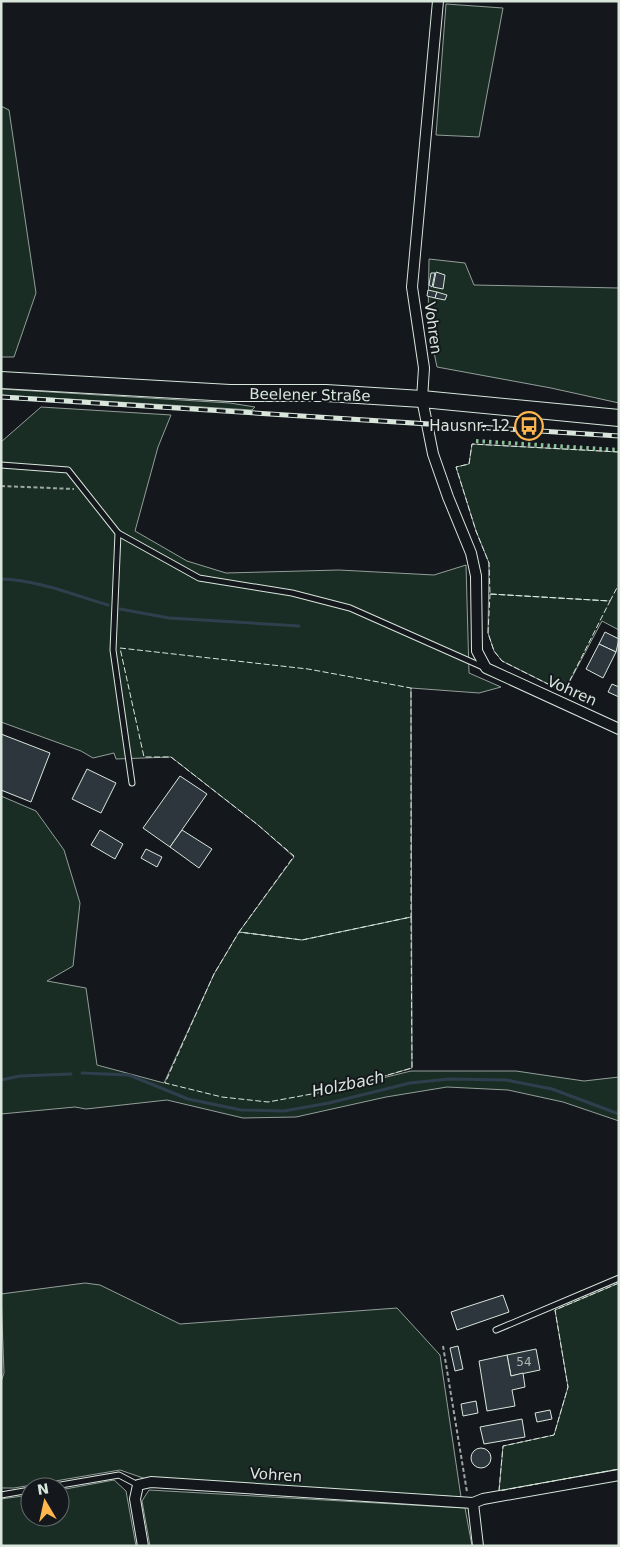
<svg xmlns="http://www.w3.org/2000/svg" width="620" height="1547" font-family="'DejaVu Sans',sans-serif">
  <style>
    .green { fill: #1a2d24; stroke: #939e99 }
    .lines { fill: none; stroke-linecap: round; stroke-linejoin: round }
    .stream { stroke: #2f3f4d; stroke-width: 3 }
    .building { fill: #2c363c; stroke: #d8e6dc }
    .lane-casing { stroke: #d8e6dc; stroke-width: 7 }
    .street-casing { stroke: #d8e6dc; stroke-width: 12 }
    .primary-casing { stroke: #d8e6dc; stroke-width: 18 }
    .path { stroke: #9da8a2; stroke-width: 2; stroke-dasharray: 4 2.5; stroke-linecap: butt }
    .lane { stroke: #14181c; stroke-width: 5 }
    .street { stroke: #14181c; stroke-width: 10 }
    .primary { stroke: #14181c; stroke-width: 16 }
    .rail-casing { stroke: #d8e6dc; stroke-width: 5 }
    .rail { stroke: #14181c; stroke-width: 3; stroke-dasharray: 9; stroke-linecap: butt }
    .hedge { stroke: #8ac095; stroke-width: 4; stroke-dasharray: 2.5 4; stroke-linecap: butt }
    .fence { stroke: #d8e6dc; stroke-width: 1; stroke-dasharray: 6 2.5; stroke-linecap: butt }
    .labels { text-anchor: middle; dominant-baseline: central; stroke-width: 4; stroke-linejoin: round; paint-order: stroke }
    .number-label { font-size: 12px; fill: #adbab4 }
    .street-label { font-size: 15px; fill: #d8e6dc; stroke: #14181c }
    .poi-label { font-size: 15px; fill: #d8e6dc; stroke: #14181c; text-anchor: end }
    .water-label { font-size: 16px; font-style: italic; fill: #d8e6dc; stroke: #14181c }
  </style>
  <rect width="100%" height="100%" fill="#14181c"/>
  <!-- green -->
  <g class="green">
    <path d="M446,4L503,8L479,137L436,135Z"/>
    <path d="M1,106L9,110L36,293L14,357H1Z"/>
    <path d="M429,259L465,263L474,285L619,288V403L551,388L437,367L428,323Z"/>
    <path d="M1,389L230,403L255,407L252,410L1,395Z"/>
    <path d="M41,407L171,415L158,447L135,531L187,561L226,573L339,570L434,575L466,565L469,673L501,687L479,693L411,688L412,1068L358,1084L411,1071H516L584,1081L619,1077V1121L563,1102L508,1090L447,1087L386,1097L296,1117L243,1118L167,1100L86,1109L75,1107L1,1114V796L36,811L64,850L80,903L73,966L47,981L86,988L97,1065L164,1083L214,974L239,932L294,857L258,825L171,757L116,759L114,753L93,758L81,751L1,722V442Z"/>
    <path d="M472,444L619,452V630L602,621L564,692L502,661L494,651L488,633L489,563L476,531L456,467L469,464Z"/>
    <path d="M85,1283L100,1285L180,1324L397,1308L440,1355L461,1497L146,1479L120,1470L14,1488H1V1382L4,1373L1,1294Z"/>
    <path d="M619,1283V1469L499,1491L503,1446L554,1435L568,1387L555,1310Z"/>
    <path d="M114,1480L126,1491L136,1546H1V1499L30,1495V1517H60V1490Z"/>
    <path d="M149,1490L465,1508L472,1546H150L142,1501Z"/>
  </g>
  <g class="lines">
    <!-- stream -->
    <g class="stream">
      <path d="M1,579C37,580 74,595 108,605"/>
      <path d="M120,609L169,618L299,626"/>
      <path d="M82,1073L129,1075L188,1099L241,1110L284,1111L329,1103L410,1083L449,1079L506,1080L552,1089L619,1114"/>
      <path d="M1,1080L20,1076L71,1074"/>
    </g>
  </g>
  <!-- building -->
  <g class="building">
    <path d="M436,272L445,275L443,289L433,287Z"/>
    <path d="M431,273H435L432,287L429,285Z"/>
    <path d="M428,290L437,292L435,298L427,296Z"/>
    <path d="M437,292L447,295L445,300L435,298Z"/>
    <path d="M605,632L619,639L616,652L599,644Z"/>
    <path d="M599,644L616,652L603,678L586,669Z"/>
    <path d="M612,684L619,687V697L608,692Z"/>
    <path d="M1,734L50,753L31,802L1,790Z"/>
    <path d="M87,769L116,783L101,813L72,799Z"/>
    <path d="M180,776L207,794L170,847L143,828Z"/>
    <path d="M100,830L123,844L115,859L91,845Z"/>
    <path d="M182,830L212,849L199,868L170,847Z"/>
    <path d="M146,849L162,857L157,867L141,858Z"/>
    <path d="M503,1295L509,1312L457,1330L451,1312Z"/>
    <path d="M458,1346L463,1369L455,1371L450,1348Z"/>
    <path d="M536,1349L540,1370L511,1376L507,1355Z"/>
    <path d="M507,1355L511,1376L523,1373L525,1387L512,1390L515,1406L487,1411L479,1361Z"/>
    <path d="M476,1401L478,1413L463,1416L461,1404Z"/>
    <path d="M550,1410L552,1419L537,1422L535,1413Z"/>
    <path d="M522,1419L525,1437L484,1444L480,1427Z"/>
    <circle cx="481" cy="1458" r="10"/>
  </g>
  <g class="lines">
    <defs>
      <g id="lane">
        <path d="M1,465L68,470L118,533L113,650L132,783"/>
        <path d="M118,533L199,578L292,593L350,608L483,667"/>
        <path d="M496,1330L619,1278"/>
        <path d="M49,1487L119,1475L138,1485"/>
        <path d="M1,1495L30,1490"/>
      </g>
      <g id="street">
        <path d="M438,1L412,287L424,368L422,399L433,454L448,497L471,553L476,576L477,651L486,668L619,729"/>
        <path d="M143,1546L135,1499L138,1485L151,1482L473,1503"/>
        <path d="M478,1546L473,1503L483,1499L619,1475"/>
      </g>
      <path id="primary" d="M1,380L230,393H326L422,399L619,418"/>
    </defs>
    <!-- lane casing -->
    <use href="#lane" class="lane-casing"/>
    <!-- street casing -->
    <use href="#street" class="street-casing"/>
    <!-- primary casing -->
    <use href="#primary" class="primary-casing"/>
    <!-- path -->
    <g class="path">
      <path d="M1,486L74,489"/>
      <path d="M443,1346L467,1492"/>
    </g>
    <!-- lane -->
    <use href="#lane" class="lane"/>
    <!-- street -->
    <use href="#street" class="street"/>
    <!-- primary -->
    <use href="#primary" class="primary"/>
    <defs>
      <path id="rail" d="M1,397L619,436"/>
    </defs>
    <!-- rail casing -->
    <use href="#rail" class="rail-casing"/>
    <!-- rail -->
    <use href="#rail" class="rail"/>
    <!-- hedge -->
    <path class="hedge" d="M476,441L619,450"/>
    <!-- fence -->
    <g class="fence">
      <path d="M619,452L472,444L469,464L456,467L476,531L489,563L490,594L610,601L619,584"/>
      <path d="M490,594L610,601L564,692L502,661L494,651L488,633Z"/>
      <path d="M120,648L308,669L411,688V917L302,940L239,932L294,856L258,825L171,757H144Z"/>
      <path d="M411,917L412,1068L339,1089L268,1102L222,1097L165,1083L214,974L239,932L302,940Z"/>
      <path d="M619,1283L555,1310L568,1387L554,1435L503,1446L499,1491L619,1469"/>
    </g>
  </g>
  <!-- icons -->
  <defs>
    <symbol id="bus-ring" viewBox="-11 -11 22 22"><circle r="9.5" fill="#14181c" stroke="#ffb74d" stroke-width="1.5"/><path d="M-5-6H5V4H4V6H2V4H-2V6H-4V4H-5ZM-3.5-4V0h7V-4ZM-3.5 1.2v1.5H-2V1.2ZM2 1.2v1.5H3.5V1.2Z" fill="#ffb74d"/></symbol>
  </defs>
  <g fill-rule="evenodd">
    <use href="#bus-ring" x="513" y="410" width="32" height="32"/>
  </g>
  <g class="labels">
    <!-- number labels -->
    <g class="number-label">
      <text x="524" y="1362">54</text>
    </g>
    <!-- street labels -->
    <g class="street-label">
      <text transform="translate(433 328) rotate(82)">Vohren</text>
      <text transform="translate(310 395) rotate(1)">Beelener Straße</text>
      <text transform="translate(572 691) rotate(24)">Vohren</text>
      <text transform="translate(276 1475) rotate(4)">Vohren</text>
    </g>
    <!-- poi labels -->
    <g class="poi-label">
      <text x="510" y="426">Hausnr. 12</text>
    </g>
    <!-- water labels -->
    <g class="water-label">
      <text transform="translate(348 1084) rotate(-12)">Holzbach</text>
    </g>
  </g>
  <!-- border -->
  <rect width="620" height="1547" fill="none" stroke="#d8e6dc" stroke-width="5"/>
  <!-- north arrow -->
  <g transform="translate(45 1502) rotate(351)"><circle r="24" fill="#14181c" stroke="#626a69"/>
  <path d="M0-4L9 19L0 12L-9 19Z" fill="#ffb74d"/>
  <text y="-8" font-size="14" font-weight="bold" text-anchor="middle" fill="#d8e6dc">N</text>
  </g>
</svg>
